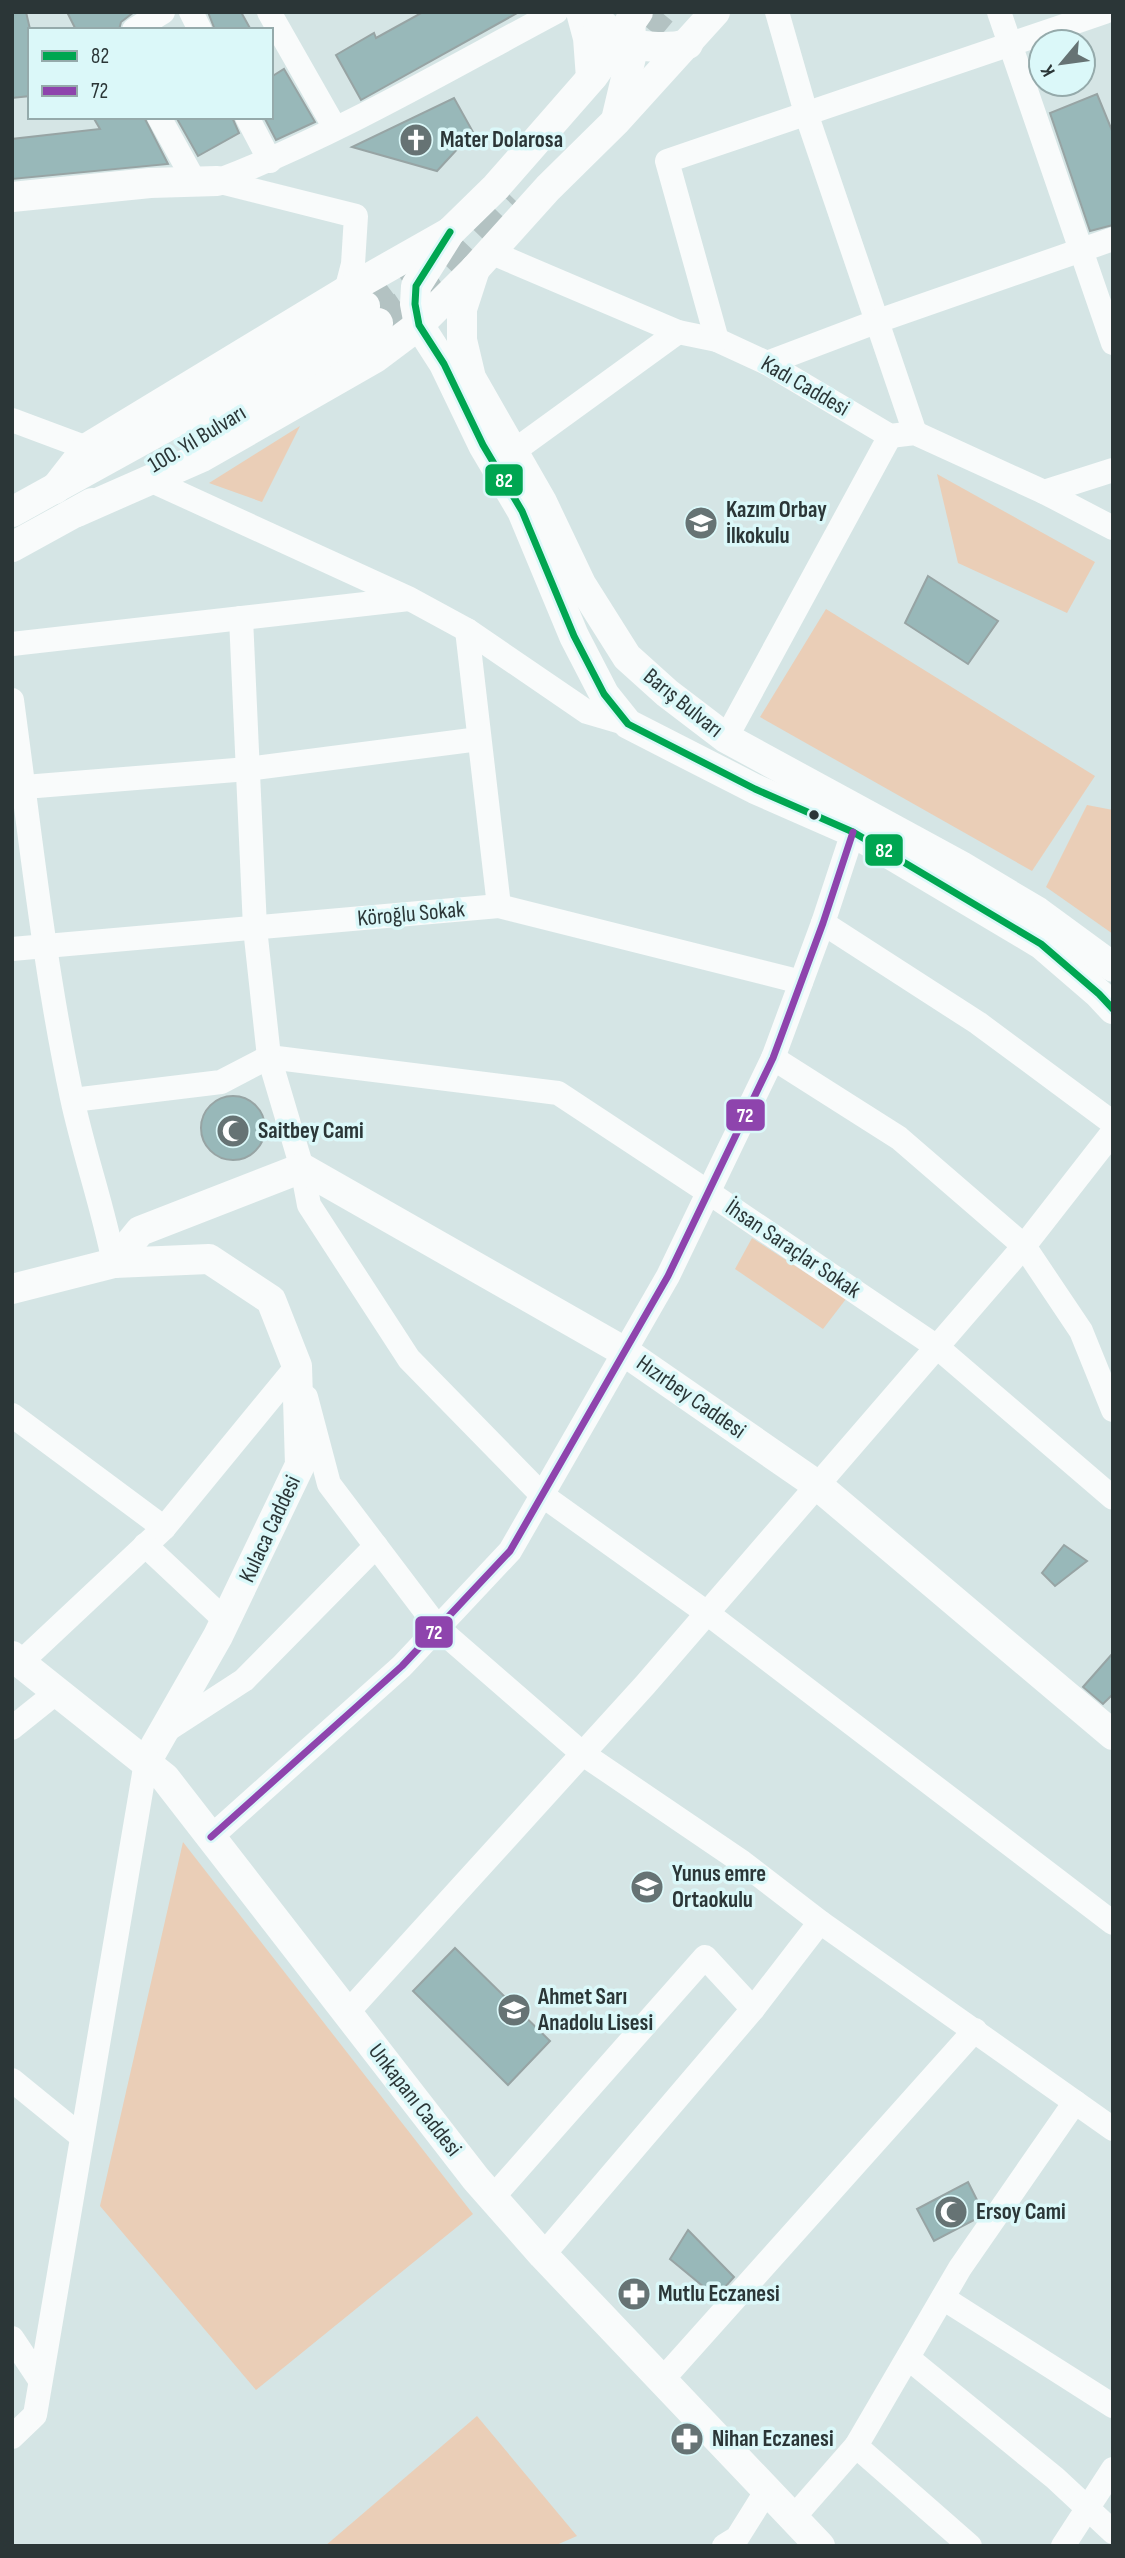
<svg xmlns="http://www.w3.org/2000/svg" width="1125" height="2558" font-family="'Sofia Sans Condensed',sans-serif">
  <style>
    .green { fill: #eaceb7 }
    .building { fill: #98b8b9; stroke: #97a4a4; stroke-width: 2 }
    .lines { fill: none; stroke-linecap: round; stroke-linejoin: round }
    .major-tunnel { stroke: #b3c2c2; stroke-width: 30; stroke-dasharray: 30 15; stroke-linecap: butt }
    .minor { stroke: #f9fbfb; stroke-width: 24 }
    .major { stroke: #f9fbfb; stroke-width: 30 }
    .bus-1-casing { stroke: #dbf8f9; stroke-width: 12 }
    .bus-2-casing { stroke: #dbf8f9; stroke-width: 12 }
    .bus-1 { stroke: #00a651; stroke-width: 7 }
    .bus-2 { stroke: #8e44ad; stroke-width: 7 }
    .bus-dot { fill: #2b3637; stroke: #dbf8f9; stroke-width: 2.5 }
    .labels { text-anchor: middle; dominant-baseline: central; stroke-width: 7; stroke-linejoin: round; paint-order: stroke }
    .poi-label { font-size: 23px; font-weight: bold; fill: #2b3637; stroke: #dbf8f9; text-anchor: start }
    .street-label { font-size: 23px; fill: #2b3637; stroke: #dbf8f9 }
    .line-badge { stroke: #dbf8f9; stroke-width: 2.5 }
    .badge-label { font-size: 19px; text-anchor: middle; font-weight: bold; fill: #fff }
  </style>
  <rect width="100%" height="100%" fill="#d5e5e5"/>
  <!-- green -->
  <g class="green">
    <path d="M300,426L262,502L209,483Z"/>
    <path d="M937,474L1095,562L1067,613L958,563Z"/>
    <path d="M826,609L1095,776L1032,871L760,717Z"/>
    <path d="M1087,805L1113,810V934L1046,887Z"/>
    <path d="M752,1238L846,1299L823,1329L735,1269Z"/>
    <path d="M183,1842L473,2214L256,2390L100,2206Z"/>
    <path d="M477,2416L577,2536L554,2546H325Z"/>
  </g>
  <!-- building -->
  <g class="building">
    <path d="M12,12H26L30,29V96L12,98Z"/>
    <path d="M67,12H134L121,22L119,30H76Z"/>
    <path d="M208,12H241L251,30H215Z"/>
    <path d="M423,12H519L361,100L336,55L374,33L376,38Z"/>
    <path d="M284,69L315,122L276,140L264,117H271V77Z"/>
    <path d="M1097,94L1113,133V225L1090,231L1050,113Z"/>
    <path d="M454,98L473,132L437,171L352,147Z"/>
    <path d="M93,117H144L168,164L12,179V139L100,129Z"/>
    <path d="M176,117H232L239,133L198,156Z"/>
    <path d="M928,576L998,621L968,664L905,623Z"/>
    <circle cx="233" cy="1128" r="32"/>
    <path d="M1064,1545L1087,1561L1055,1586L1042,1573Z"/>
    <path d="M1113,1653V1694L1103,1704L1083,1687Z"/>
    <path d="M455,1948L550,2041L508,2085L413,1991Z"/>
    <path d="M968,2182L982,2210L976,2219L934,2241L917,2209Z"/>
    <path d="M688,2230L734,2277L716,2297L670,2259Z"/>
  </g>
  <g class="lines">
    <!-- major-tunnel -->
    <g class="major-tunnel">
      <path d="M619,63L661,12"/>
      <path d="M365,306L434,254"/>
      <path d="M378,323L443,279L517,202"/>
    </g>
    <!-- minor -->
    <g class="minor">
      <path d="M191,12L200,30"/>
      <path d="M269,12L335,128"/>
      <path d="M777,12L806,113L915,433"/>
      <path d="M999,12L1113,343"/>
      <path d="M134,30L163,12"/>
      <path d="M159,117L195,182"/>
      <path d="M247,117L270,161"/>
      <path d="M217,181C335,136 445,71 556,12"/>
      <path d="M217,181L356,216L353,264L346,291"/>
      <path d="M490,252L678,332L717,340L767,363L890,436L915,433L1044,492L1113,528"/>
      <path d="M717,340L667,161L1105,12"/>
      <path d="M767,363L878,321L1113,239"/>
      <path d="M12,420L87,448"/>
      <path d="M514,451L678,332"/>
      <path d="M150,480L410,599L467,630L587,712L628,724"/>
      <path d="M1044,492L1113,470"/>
      <path d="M241,618L255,928L269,1057L302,1168L309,1205L409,1359L542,1495L707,1613L1113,1923"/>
      <path d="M467,630L499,906"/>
      <path d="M12,644L409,599"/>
      <path d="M12,700C30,833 44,967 72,1098C84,1154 103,1207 114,1263"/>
      <path d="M726,738L890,436"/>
      <path d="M12,788L248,769L479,739"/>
      <path d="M823,923L978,1023L1113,1123"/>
      <path d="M12,949L499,906L801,982"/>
      <path d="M269,1057L558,1093L708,1192L937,1347L1113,1498"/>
      <path d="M773,1058L899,1138L1024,1246L1081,1331L1113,1410"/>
      <path d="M73,1100L221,1082L269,1057"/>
      <path d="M306,1397L329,1484L438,1628L583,1754L742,1862L820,1922L1113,2129"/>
      <path d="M12,1415L164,1528L20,1663"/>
      <path d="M164,1528L297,1366"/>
      <path d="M145,1545L226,1621"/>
      <path d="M12,1728L57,1692"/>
      <path d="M164,1732L244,1680L376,1546"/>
      <path d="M211,1837L402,1666L510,1551L668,1276L773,1058L823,923L853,832"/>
      <path d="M347,2013L645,1685L1024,1246L1113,1132"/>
      <path d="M12,2080L82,2137"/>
      <path d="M493,2197L705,1957L753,2009"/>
      <path d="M543,2255L753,2009L820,1922"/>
      <path d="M943,2298L1113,2406"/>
      <path d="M12,2338L40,2380"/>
      <path d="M908,2358L1055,2478L1113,2532"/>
      <path d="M663,2379L975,2030"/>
      <path d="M12,2437L35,2415L146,1762"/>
      <path d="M856,2446L960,2268L1075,2102"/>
      <path d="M793,2518L856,2446L970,2546"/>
      <path d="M724,2546L737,2538L767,2490"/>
      <path d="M1063,2546L1113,2469"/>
    </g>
    <!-- major -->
    <g class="major">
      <path d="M581,12L588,38L591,78"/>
      <path d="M590,12C599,20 609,33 620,39C637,48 669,49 688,44"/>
      <path d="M617,116L632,53L630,21"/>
      <path d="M12,197L150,183L217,181"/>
      <path d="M450,232L416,286L415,304L419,325L444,364L483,445L522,511L574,636L604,694L628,724L755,789L853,832L1041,944L1099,994L1113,1009"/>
      <path d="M475,269L462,309V340L471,378L542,502L581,584L627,657L667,693L726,738L961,866L1038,912L1113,967"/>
      <path d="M209,431L378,323"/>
      <path d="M55,489L87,448L346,291L450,232L496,187L594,75L638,12"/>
      <path d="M12,512L202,407L365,306"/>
      <path d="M77,512L202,457L375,358L419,325L475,269L548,188L617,120L715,12"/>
      <path d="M12,547L92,503"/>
      <path d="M114,1263L140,1231L302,1168L625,1352L817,1485L1113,1735"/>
      <path d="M12,1289L114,1263L209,1259L271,1300L297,1366L300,1465L218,1636L146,1762"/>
      <path d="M12,1656L165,1778L476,2179L543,2255L820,2546"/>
    </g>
    <defs>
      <path id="bus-1" d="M450,232L416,286L415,304L419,325L444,364L483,445L522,511L574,636L604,694L628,724L755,789L853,832L1041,944L1099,994L1113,1009"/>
      <path id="bus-2" d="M211,1837L402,1666L510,1551L668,1276L773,1058L823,923L853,832"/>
    </defs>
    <!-- bus-1 casing -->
    <use href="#bus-1" class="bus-1-casing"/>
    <!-- bus-2 casing -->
    <use href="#bus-2" class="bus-2-casing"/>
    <!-- bus-1 -->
    <use href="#bus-1" class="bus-1"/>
    <!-- bus-2 -->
    <use href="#bus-2" class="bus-2"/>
  </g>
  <!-- icons -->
  <defs>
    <symbol id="church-disc" viewBox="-11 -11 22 22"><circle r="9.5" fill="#667374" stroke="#dbf8f9"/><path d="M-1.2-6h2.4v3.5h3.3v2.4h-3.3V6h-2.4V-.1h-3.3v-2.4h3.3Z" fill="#fff"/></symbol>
    <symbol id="school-disc" viewBox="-11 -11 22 22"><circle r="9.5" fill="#667374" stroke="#dbf8f9"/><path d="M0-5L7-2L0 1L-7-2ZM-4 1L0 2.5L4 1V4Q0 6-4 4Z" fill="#fff"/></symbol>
    <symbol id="mosque-disc" viewBox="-11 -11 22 22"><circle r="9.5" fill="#667374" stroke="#dbf8f9"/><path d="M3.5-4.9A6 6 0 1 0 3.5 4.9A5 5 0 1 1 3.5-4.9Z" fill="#fff"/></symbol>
    <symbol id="pharmacy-disc" viewBox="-11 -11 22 22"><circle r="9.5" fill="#667374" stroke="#dbf8f9"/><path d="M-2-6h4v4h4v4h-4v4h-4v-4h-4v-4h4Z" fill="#fff"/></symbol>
  </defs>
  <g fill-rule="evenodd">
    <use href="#church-disc" x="397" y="121" width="38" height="38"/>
    <use href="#school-disc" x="682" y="504" width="38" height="38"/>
    <use href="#mosque-disc" x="214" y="1112" width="38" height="38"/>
    <use href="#school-disc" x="628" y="1868" width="38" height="38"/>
    <use href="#school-disc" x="495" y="1991" width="38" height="38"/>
    <use href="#mosque-disc" x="932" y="2193" width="38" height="38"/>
    <use href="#pharmacy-disc" x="615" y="2275" width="38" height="38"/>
    <use href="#pharmacy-disc" x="668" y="2420" width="38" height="38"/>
  </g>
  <!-- markers -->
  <circle class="bus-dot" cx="814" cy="815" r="6"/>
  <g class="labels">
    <!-- poi labels -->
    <g class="poi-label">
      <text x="440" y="140">Mater Dolarosa</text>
      <text x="726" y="510">Kazım Orbay<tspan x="726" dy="26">İlkokulu</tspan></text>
      <text x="258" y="1131">Saitbey Cami</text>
      <text x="672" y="1874">Yunus emre<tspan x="672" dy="26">Ortaokulu</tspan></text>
      <text x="538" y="1997">Ahmet Sarı<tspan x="538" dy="26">Anadolu Lisesi</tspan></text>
      <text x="976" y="2212">Ersoy Cami</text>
      <text x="658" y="2294">Mutlu Eczanesi</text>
      <text x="712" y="2439">Nihan Eczanesi</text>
    </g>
    <!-- street labels -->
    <g class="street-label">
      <text transform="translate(805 386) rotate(30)">Kadı Caddesi</text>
      <text transform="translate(197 439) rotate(-31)">100. Yıl Bulvarı</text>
      <text transform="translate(683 703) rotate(39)">Barış Bulvarı</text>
      <text transform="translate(411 914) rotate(-5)">Köroğlu Sokak</text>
      <text transform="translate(793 1249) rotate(34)">İhsan Saraçlar Sokak</text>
      <text transform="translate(691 1397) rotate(35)">Hızırbey Caddesi</text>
      <text transform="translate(270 1529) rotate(-65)">Kulaca Caddesi</text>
      <text transform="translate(415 2100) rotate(52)">Unkapanı Caddesi</text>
    </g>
  </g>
  <g class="line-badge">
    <rect x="484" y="463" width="40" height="34" rx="7" fill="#00a651"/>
    <rect x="864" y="833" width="40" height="34" rx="7" fill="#00a651"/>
    <rect x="725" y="1098" width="41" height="34" rx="7" fill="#8e44ad"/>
    <rect x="414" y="1615" width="40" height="34" rx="7" fill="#8e44ad"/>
  </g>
  <g class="badge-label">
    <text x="504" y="487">82</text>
    <text x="884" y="857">82</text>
    <text x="745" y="1122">72</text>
    <text x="434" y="1639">72</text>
  </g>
  <!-- border -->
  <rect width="1125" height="2558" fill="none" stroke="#2b3637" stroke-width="28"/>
  <!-- legend -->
  <rect x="28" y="28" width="245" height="91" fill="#dbf8f9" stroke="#95aaab" stroke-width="2"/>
  <rect x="42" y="51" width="35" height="10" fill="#00a651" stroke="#95aaab" stroke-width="2"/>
  <text x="91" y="63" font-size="21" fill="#2b3637">82</text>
  <rect x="42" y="86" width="35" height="10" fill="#8e44ad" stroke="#95aaab" stroke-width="2"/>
  <text x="91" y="98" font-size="21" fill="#2b3637">72</text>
  <!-- north arrow -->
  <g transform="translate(1062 63) rotate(241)"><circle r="33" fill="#dbf8f9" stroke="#95aaab" stroke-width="2"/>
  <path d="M0-5L12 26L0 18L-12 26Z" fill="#667374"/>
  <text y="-10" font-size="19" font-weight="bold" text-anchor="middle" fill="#2b3637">K</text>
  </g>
</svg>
